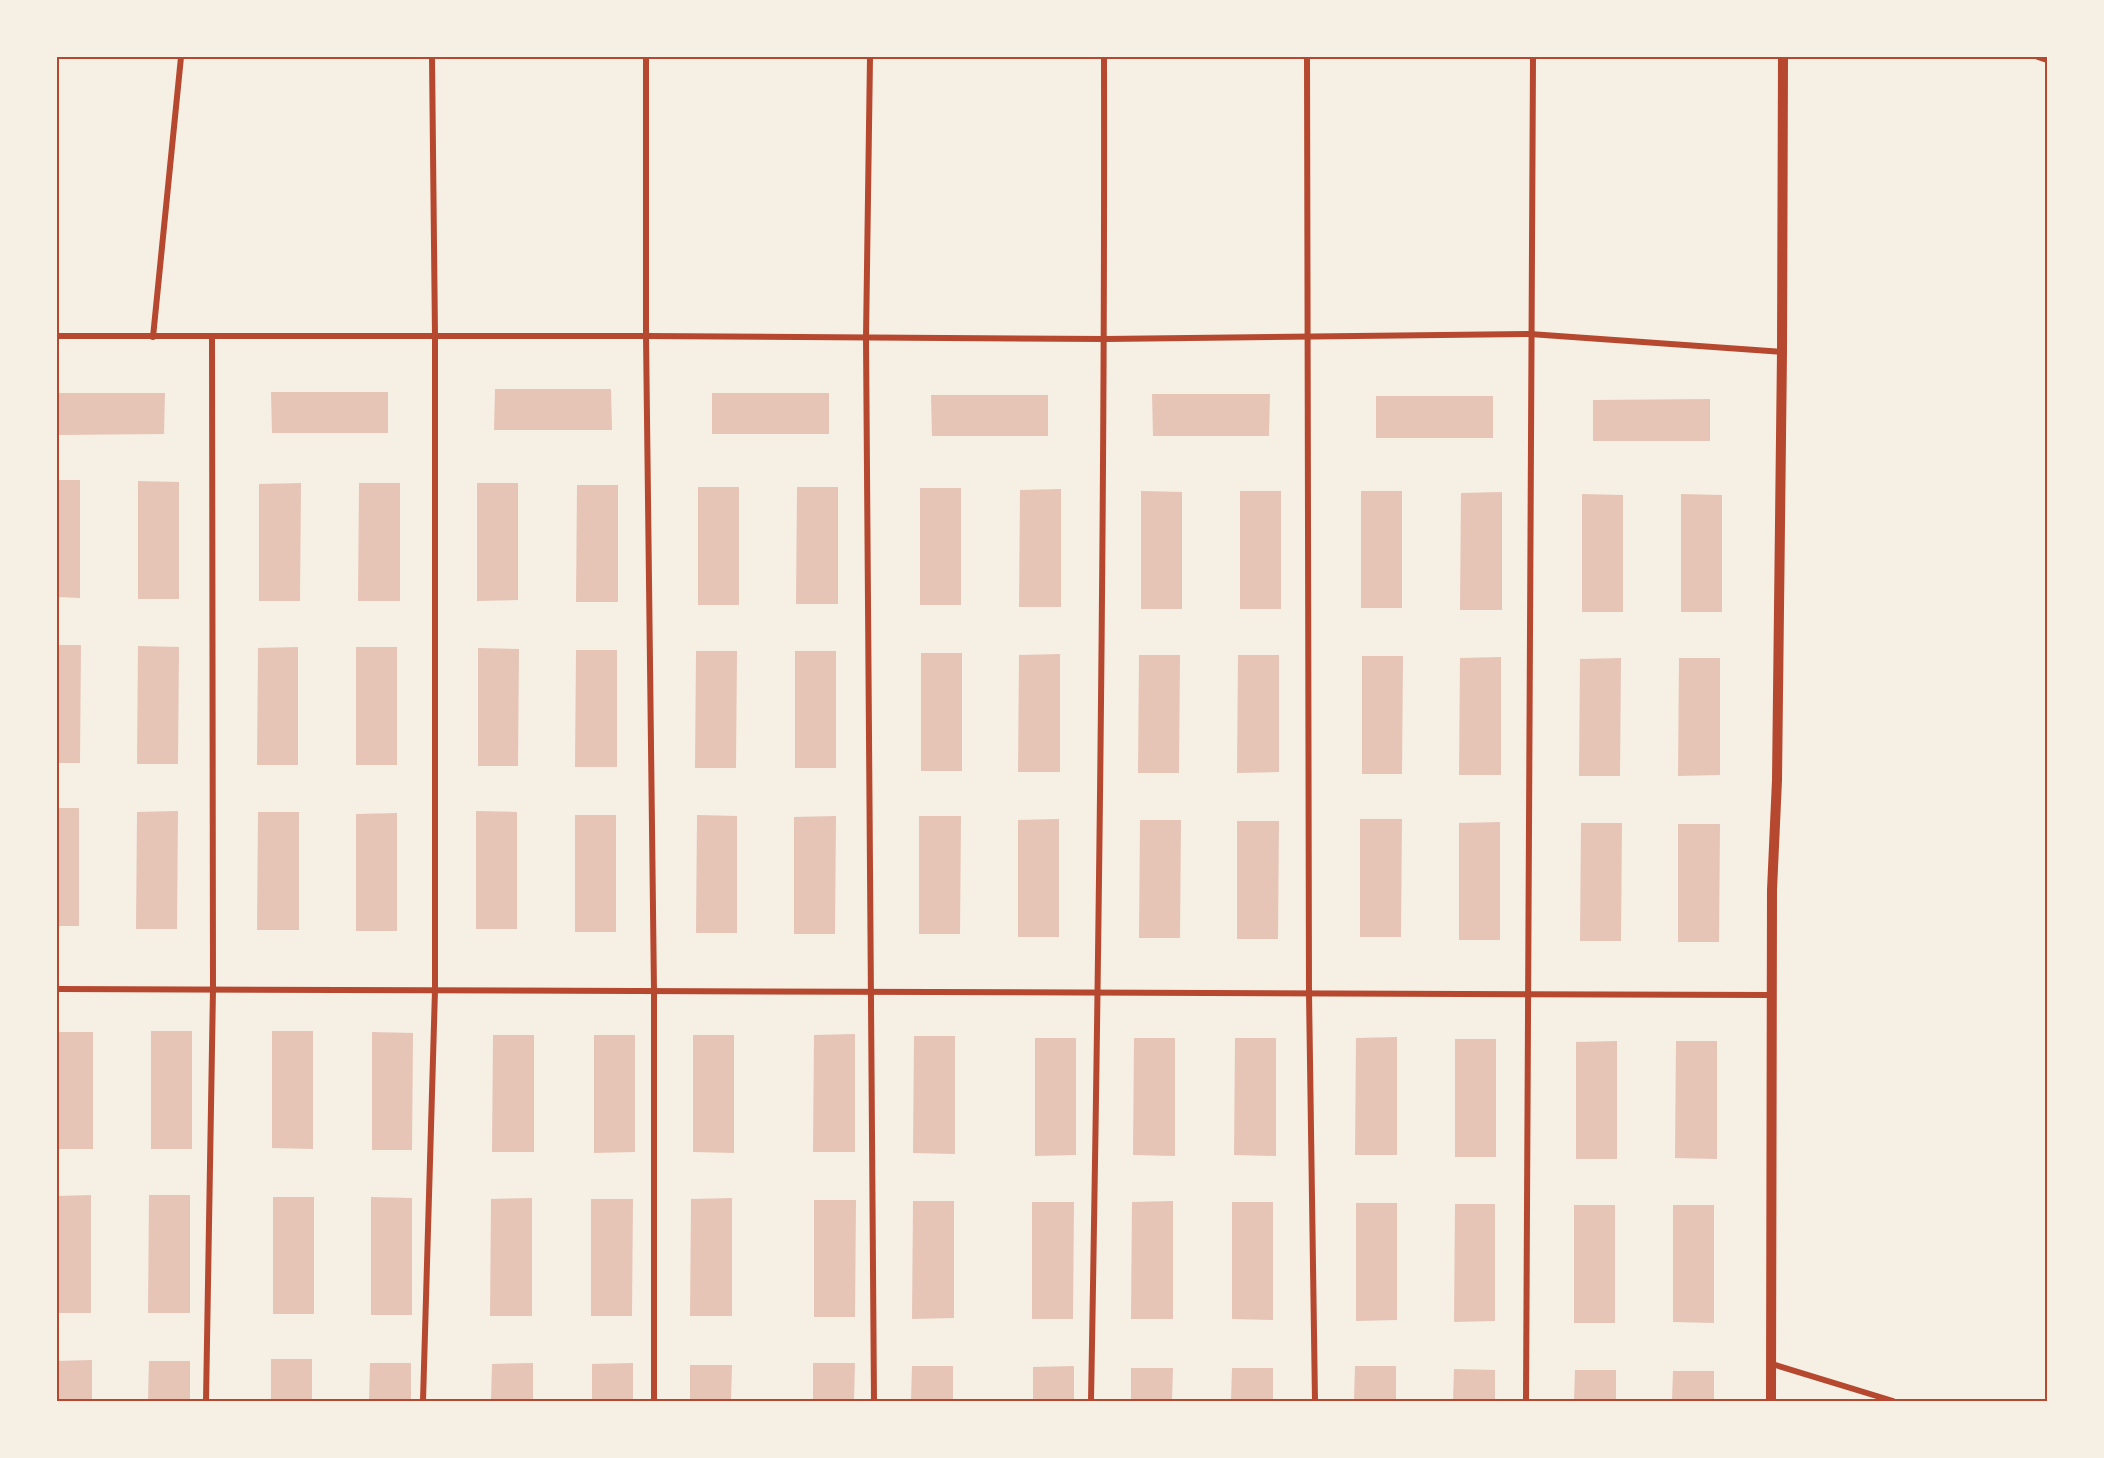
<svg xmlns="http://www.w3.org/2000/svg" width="2104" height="1458" font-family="'Public Sans',sans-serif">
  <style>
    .building { fill: #e6c5b7 }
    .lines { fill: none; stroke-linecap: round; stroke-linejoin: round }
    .minor { stroke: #b5482f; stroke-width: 6 }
    .tertiary { stroke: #b5482f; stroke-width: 10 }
    .neatline { fill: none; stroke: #b5482f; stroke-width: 2 }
  </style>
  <rect width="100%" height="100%" fill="#f6efe4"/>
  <!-- building -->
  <g class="building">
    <path d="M495,389H611L612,430H494Z"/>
    <path d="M271,392H388V433H272Z"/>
    <path d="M57,393H165L164,434L57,435Z"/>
    <rect x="712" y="393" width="117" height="41"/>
    <path d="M1152,394H1270L1269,436H1153Z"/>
    <path d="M931,395H1048V436H932Z"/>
    <rect x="1376" y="396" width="117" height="42"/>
    <path d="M1710,399V441H1593V400Z"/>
    <path d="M57,480H80V598L57,597Z"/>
    <path d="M138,481L179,482V599H138Z"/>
    <path d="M301,483L300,601H259V484Z"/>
    <path d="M359,483H400V601H358Z"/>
    <path d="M477,483H518V600L477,601Z"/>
    <path d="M577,485H618V602H576Z"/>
    <rect x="698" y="487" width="41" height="118"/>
    <path d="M797,487H838V604H796Z"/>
    <rect x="920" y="488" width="41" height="117"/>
    <path d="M1061,489V607H1019L1020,490Z"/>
    <path d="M1141,491L1182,492V609H1141Z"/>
    <rect x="1240" y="491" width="41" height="118"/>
    <rect x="1361" y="491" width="41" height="117"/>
    <path d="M1502,492V610H1460L1461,493Z"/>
    <path d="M1582,494L1623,495V612H1582Z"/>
    <path d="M1681,494L1722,495V612H1681Z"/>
    <path d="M57,645H81L80,763H57Z"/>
    <path d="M138,646L179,647L178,764H137Z"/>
    <path d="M298,647V765H257L258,648Z"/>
    <rect x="356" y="647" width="41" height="118"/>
    <path d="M478,648L519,649L518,766H478Z"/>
    <path d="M576,650H617V767H575Z"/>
    <path d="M696,651H737L736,768H695Z"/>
    <rect x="795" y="651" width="41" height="117"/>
    <rect x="921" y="653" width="41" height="118"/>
    <path d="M1060,654V772H1018L1019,655Z"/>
    <path d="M1139,655H1180L1179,773H1138Z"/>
    <path d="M1238,655H1279V772L1237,773Z"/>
    <path d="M1362,656H1403L1402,774H1362Z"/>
    <path d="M1501,657V775H1459L1460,658Z"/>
    <path d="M1621,658L1620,776H1579L1580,659Z"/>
    <path d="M1679,658H1720V775L1678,776Z"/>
    <rect x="57" y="808" width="22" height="118"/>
    <path d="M178,811L177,929H136L137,812Z"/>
    <path d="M476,811L517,812V929H476Z"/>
    <path d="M258,812H299V930H257Z"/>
    <path d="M397,813V931H356V814Z"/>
    <rect x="575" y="815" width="41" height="117"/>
    <path d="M697,815L737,816V933H696Z"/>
    <path d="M836,816L835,934H794V817Z"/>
    <path d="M919,816H961L960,934H919Z"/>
    <path d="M1059,819V937H1018V820Z"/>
    <path d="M1360,819H1402L1401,937H1360Z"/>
    <path d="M1140,820H1181L1180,938H1139Z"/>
    <path d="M1237,821H1279L1278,939H1237Z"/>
    <path d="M1500,822V940H1459V823Z"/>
    <path d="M1581,823H1622L1621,941H1580Z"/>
    <path d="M1678,824H1720L1719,942H1678Z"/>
    <rect x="151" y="1031" width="41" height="118"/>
    <path d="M272,1031H313V1149L272,1148Z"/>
    <rect x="57" y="1032" width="36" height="117"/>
    <path d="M372,1032L413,1033L412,1150H372Z"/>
    <path d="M855,1034V1152H813L814,1035Z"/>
    <path d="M493,1035H534V1152H492Z"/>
    <path d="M594,1035H635V1152L594,1153Z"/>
    <path d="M693,1035H734V1153L693,1152Z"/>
    <path d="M914,1036H955V1154L913,1153Z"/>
    <path d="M1397,1037V1155H1355L1356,1038Z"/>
    <path d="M1035,1038H1076V1155L1035,1156Z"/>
    <path d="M1134,1038H1175V1156L1133,1155Z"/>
    <path d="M1235,1038H1276V1156L1234,1155Z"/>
    <rect x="1455" y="1039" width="41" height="118"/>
    <path d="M1617,1041V1159H1576V1042Z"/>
    <path d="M1676,1041H1717V1159L1675,1158Z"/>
    <path d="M91,1195V1313H57V1196Z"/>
    <path d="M149,1195H190V1313H148Z"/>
    <rect x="273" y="1197" width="41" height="117"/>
    <path d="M371,1197L412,1198V1315H371Z"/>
    <path d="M532,1198V1316H490L491,1199Z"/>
    <path d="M732,1198V1316H690L691,1199Z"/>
    <path d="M591,1199H633L632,1316H591Z"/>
    <path d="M814,1200H856L855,1317H814Z"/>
    <path d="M913,1201H954V1318L912,1319Z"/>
    <path d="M1173,1201V1319H1131L1132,1202Z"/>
    <path d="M1032,1202H1074L1073,1319H1032Z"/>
    <path d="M1232,1202H1273V1320L1232,1319Z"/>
    <path d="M1356,1203H1397V1320L1356,1321Z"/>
    <path d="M1455,1204H1495V1321L1454,1322Z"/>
    <rect x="1574" y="1205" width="41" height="118"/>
    <path d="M1673,1205H1714V1323L1673,1322Z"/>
    <rect x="271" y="1359" width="41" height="42"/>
    <path d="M92,1360V1401H57V1361Z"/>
    <path d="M149,1361H190V1401H148Z"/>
    <path d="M370,1363H411V1401H369Z"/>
    <path d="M533,1363V1401H491L492,1364Z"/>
    <path d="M633,1363V1401H592V1364Z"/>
    <path d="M813,1363H855L854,1401H813Z"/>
    <path d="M690,1365H732L731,1401H690Z"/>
    <path d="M912,1366H953V1401H911Z"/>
    <path d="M1074,1366V1401H1033V1367Z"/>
    <path d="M1355,1366H1396V1401H1354Z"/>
    <path d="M1131,1368H1173L1172,1401H1131Z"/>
    <path d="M1232,1368H1273V1401H1231Z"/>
    <path d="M1454,1369L1495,1370V1401H1453Z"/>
    <path d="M1575,1370H1616V1401H1574Z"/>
    <path d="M1673,1371H1714V1401H1672Z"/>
  </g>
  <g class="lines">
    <!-- minor -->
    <g class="minor">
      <path d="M646,57V336L654,991V1401"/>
      <path d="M870,57L866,338L874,1401"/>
      <path d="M1307,57L1309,994L1315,1401"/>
      <path d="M2038,57L2047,60"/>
      <path d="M57,336H646L1105,339L1530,334L1782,352"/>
      <path d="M153,337L181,57"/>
      <path d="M57,989L1772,995"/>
      <path d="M1772,1364L1893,1401"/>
      <path d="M206,1401L213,989L212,336"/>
      <path d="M423,1401L435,990V337L432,57"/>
      <path d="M1091,1401C1099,953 1105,505 1104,57"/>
      <path d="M1526,1401L1533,57"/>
    </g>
    <!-- tertiary -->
    <path class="tertiary" d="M1771,1401L1772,890L1777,780L1782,352L1783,57"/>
  </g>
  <!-- border -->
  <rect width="2104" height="1458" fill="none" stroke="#f6efe4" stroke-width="117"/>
  <rect x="58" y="58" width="1988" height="1342" class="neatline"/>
</svg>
